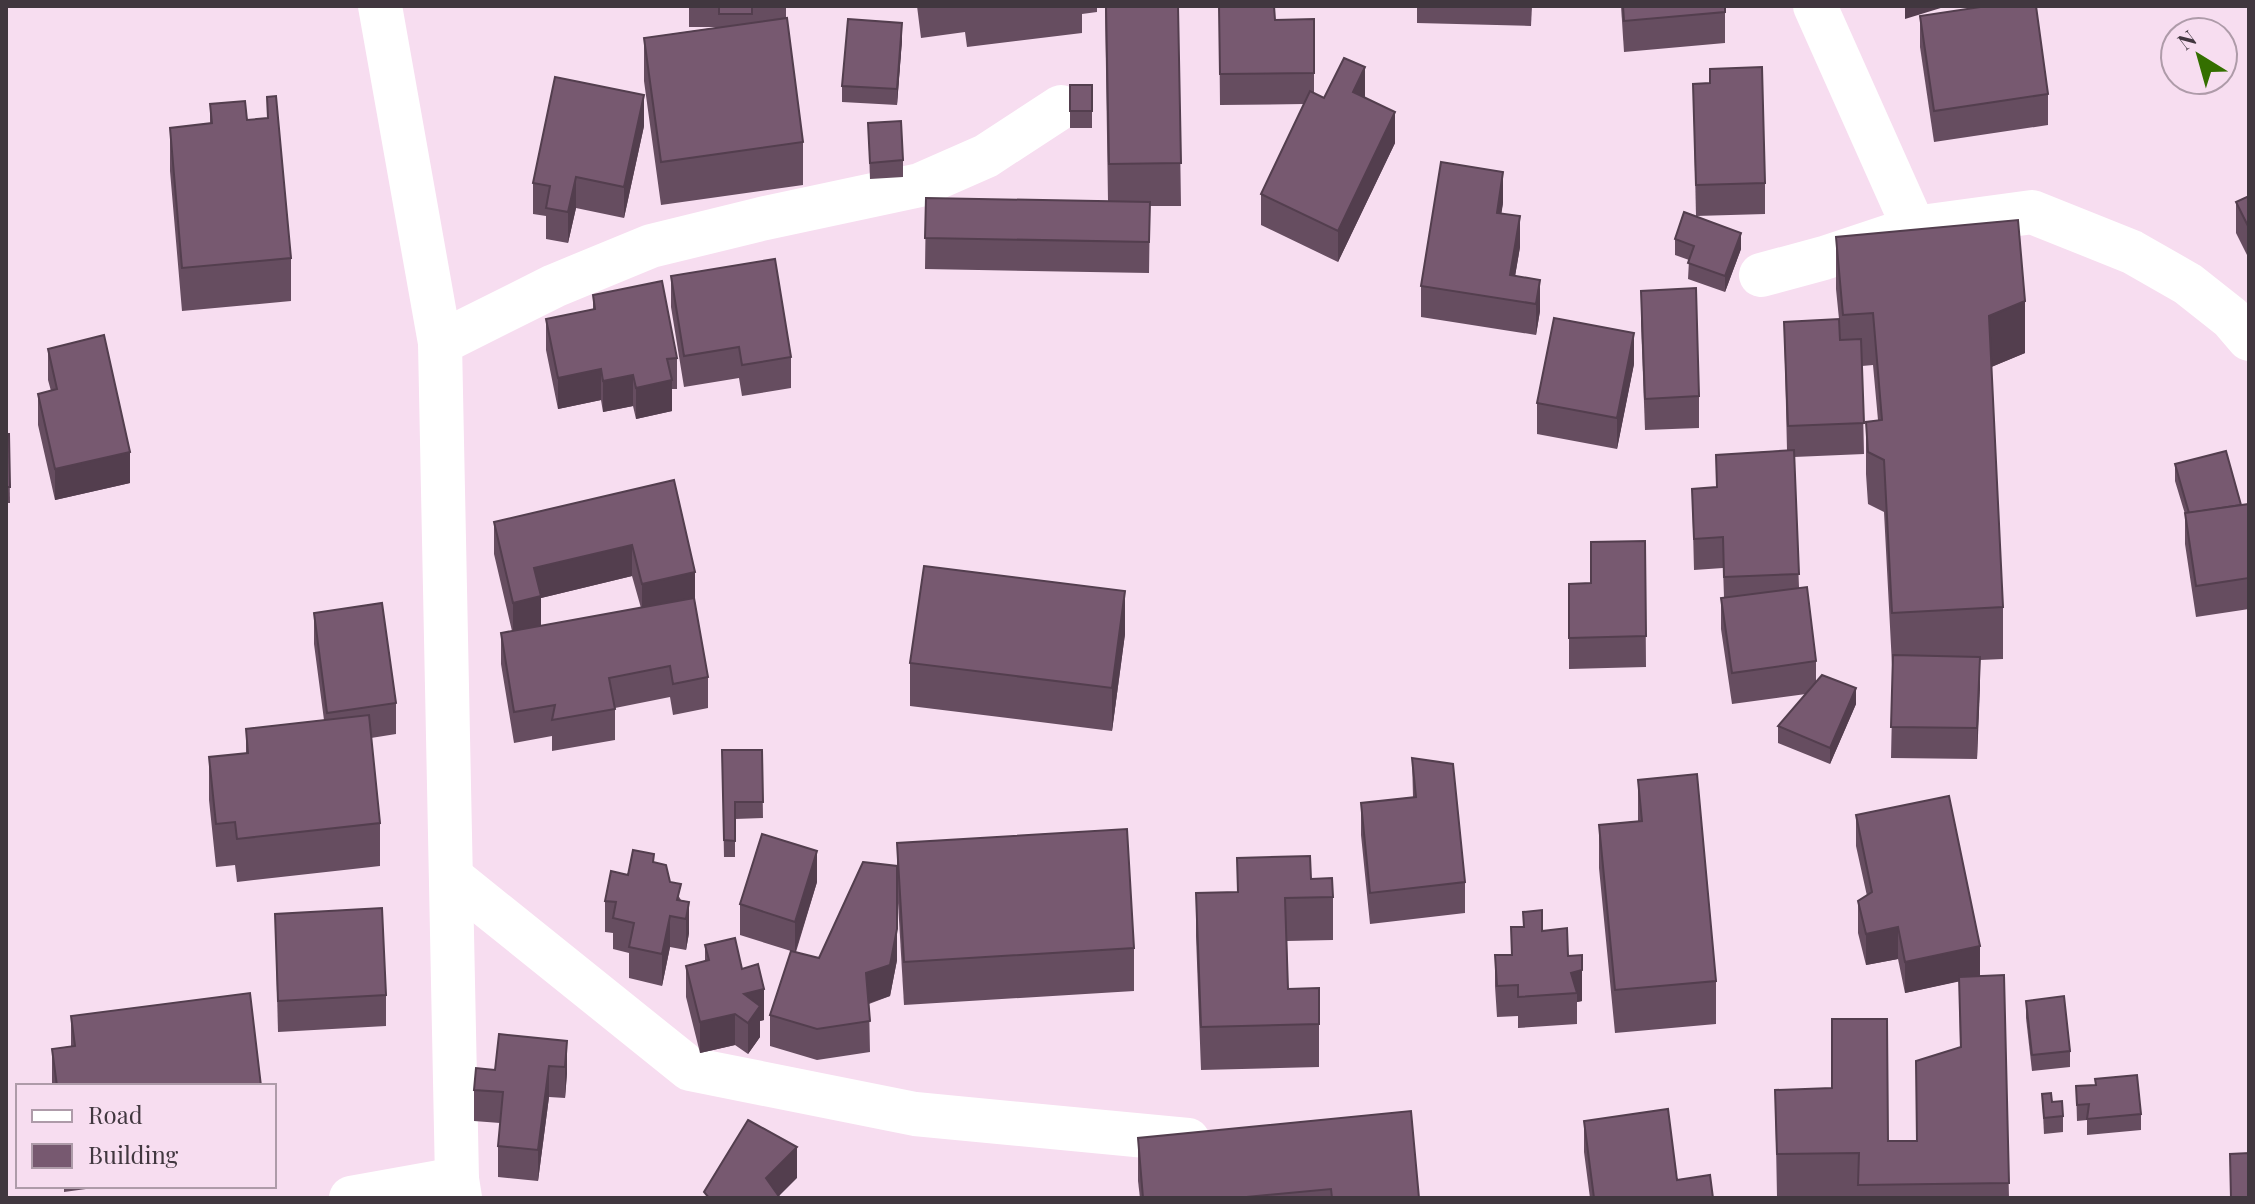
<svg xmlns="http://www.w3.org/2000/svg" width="2255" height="1204" font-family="'Playfair Display',serif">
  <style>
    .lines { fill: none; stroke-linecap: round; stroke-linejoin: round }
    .street { stroke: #fff; stroke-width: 44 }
    .wall { fill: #664d60; fill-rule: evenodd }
    .shaded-wall { fill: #533e4e }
    .building { fill: #775970; stroke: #533e4e; stroke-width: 2 }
  </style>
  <rect width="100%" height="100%" fill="#f7ddf0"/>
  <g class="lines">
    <!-- street -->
    <g class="street">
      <path d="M380,6L440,343L457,1179L460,1198"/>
      <path d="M1815,6L1914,228"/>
      <path d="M1761,275L1824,258L1914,228L2032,212L2132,252L2188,284L2231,318L2249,339"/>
      <path d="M440,343L554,286L651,246L761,219L920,185L986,156L1061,107"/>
      <path d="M451,877L690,1069L915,1114L1188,1140"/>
      <path d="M351,1198L457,1179"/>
    </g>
  </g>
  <!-- wall -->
  <g class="wall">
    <path d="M689,6H786V18L803,142V185L661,205L644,81V38L719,27H689Z"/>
    <path d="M917,6H1097V12L1082,14V33L967,47L965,32L921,38Z"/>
    <path d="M1105,6H1178L1181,206H1150L1149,273L925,269L926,198L1108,201Z"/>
    <path d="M1219,6L1275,20L1314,19V93L1324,98H1365L1395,143L1338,262L1261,225V194L1304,104L1220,105Z"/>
    <path d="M1417,6H1532L1531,26L1417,23Z"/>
    <path d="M1621,6H1725V43L1624,52Z"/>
    <path d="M1920,16L2048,94V125L1934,142L1920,47Z"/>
    <path d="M902,40L897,105L842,102V86Z"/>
    <path d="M1693,84L1765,183V214L1696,216Z"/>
    <rect x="1070" y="85" width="22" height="43"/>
    <path d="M267,97L291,258V301L182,311L170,171V128L210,123V104L247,120L267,118Z"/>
    <path d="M868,123L903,160V177L870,179Z"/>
    <path d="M644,126L624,218L576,208L568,243L546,239V216L533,214V183Z"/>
    <path d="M2249,196V259L2236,233V202Z"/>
    <path d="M1503,203L1501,213L1520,247L1515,276L1540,280V311L1536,335L1421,317V286Z"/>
    <path d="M1836,237L2025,353L1991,367L2003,607V659L1980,660L1977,759L1891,758L1893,665H1892L1884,512L1868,504L1866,474V422L1878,420L1873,365L1862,366L1864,454L1794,457L1799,587L1816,661V682L1856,704L1830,764L1778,743V726L1806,694L1732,704L1721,629V598L1724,597L1723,568L1694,570L1692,489L1716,487V455L1787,450L1784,322L1839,319L1836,289Z"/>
    <path d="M1675,239L1741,249L1725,292L1688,279L1689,260L1675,255Z"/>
    <path d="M671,276L791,357V388L742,396L739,378L684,387L671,307Z"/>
    <path d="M1641,291L1699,396V428L1645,430L1641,322Z"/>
    <path d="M593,295L677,358V389H672V411L636,419L633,406L603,412L601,400L558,409L546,350V319L593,310Z"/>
    <path d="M48,349L130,483L55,500L38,425V394L51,391L48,380Z"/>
    <path d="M1634,364L1617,449L1537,434V403Z"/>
    <path d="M6,434H9L10,503H6Z"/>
    <path d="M2175,464L2241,505L2249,504V609L2196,617L2185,544V514L2175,481Z"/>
    <path d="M674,480L708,677V708L673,715L670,697L615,708V740L552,751V736L514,743L501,664V633L512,631L494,554V522ZM632,576L641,608L541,626V598Z"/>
    <path d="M1645,541L1646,667L1569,669V584L1591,583Z"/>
    <path d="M314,613L396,703V734L371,738L380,823V866L237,882L235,865L216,867L209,800V757L246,753V729L324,720L314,644Z"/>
    <path d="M1125,634L1112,731L910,706V663Z"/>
    <path d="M722,750H762L763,818L735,819V857H724Z"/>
    <path d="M1412,758L1465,882V913L1370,924L1361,835V803L1413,797Z"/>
    <path d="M1638,780L1716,981V1024L1615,1033L1599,868V825L1638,821Z"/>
    <path d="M1856,815L1980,976L2004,975L2009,1198H1858V1196L1777,1197L1775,1090L1888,1141H1916L1960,1048L1959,981L1905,993L1898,959L1866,965L1858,933V901L1867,896L1856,846Z"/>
    <path d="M897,843L1134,948V991L904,1005L897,886Z"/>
    <path d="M1237,858L1311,879L1333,897V940L1287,941L1288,989L1319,988V1067L1201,1070L1196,936V893L1237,892Z"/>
    <path d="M654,862L670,882L681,900L689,902V933L686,950L670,947L662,986L629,978V953L613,949V933L605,932V901L628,875Z"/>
    <path d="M817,882L796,952L819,958L897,960L890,996L869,1004L870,1052L817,1060L770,1046V1015L791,951L740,935V904Z"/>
    <path d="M1523,912L1568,956L1582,1001L1577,1002V1024L1518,1028V1016L1497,1017L1495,986V955H1511V927H1523Z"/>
    <path d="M275,914L386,995V1026L278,1032Z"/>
    <path d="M705,945L742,969L764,1020L760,1021V1037L748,1054L735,1045L700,1053L686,997V966L705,961Z"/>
    <path d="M2026,1001L2070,1051V1067L2032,1071L2026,1018Z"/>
    <path d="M71,1016L261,1086H52V1049L71,1046Z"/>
    <path d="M567,1041V1073L565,1098L549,1097L538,1181L498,1177V1146L500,1123L474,1121V1090L495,1070Z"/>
    <path d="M2076,1086L2141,1114V1130L2087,1135V1120L2077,1121Z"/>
    <path d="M2042,1094L2052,1102L2063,1116V1132L2044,1134Z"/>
    <path d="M1584,1121L1677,1180L1713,1198H1590L1584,1152Z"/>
    <path d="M1138,1138L1419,1198H1140L1138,1181Z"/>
    <path d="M64,1186H108L64,1192Z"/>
  </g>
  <!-- shaded-wall -->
  <g class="shaded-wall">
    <path d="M1905,6H1944V7L1905,19Z"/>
    <path d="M902,23V40L897,105V89Z"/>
    <path d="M1365,67V98L1353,92Z"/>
    <path d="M644,95V126L624,218V187Z"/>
    <path d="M1395,112V143L1338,262V231Z"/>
    <path d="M1503,172V203L1497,244V213Z"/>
    <path d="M576,177V208L568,243V212Z"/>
    <path d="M1520,216V247L1511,300L1510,275Z"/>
    <path d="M1741,233V249L1725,292V276Z"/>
    <path d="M1540,280V311L1536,335V304Z"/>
    <path d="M2025,301V353L1989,368V316Z"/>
    <path d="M1634,333V364L1617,449V418Z"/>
    <path d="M601,369V400L558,409V378Z"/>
    <path d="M633,375V406L603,412V381Z"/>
    <path d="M672,380V411L636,419V388Z"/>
    <path d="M130,452V483L55,500V469Z"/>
    <path d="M632,545V576L541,598V627L513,634V603L534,568Z"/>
    <path d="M695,572V603L642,615V584Z"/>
    <path d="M1125,591V634L1112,731V688Z"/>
    <path d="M1980,657V688L1977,759V728Z"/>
    <path d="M1856,688V704L1830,764V748Z"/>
    <path d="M817,851V882L795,953V922Z"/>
    <path d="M689,902V933L686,950V919Z"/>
    <path d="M670,916V947L662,986V954Z"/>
    <path d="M1898,927V959L1866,965V934Z"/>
    <path d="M897,929V960L890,996L866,1004V973Z"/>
    <path d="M1980,946V977L1905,993V962Z"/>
    <path d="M1582,970V1001L1577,1002V993L1571,973Z"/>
    <path d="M764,989V1020L760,1021V1037L748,1054V1023L744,994Z"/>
    <path d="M735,1014V1045L700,1053V1022Z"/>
    <path d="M567,1041V1073L565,1098V1067Z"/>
    <path d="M549,1066V1097L538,1181V1150Z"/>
    <path d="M797,1147V1178L777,1198L766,1178Z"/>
  </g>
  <!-- building -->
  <g class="building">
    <rect x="719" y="6" width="33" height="8"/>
    <path d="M1106,6H1178L1181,163L1109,164Z"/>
    <path d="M1219,6H1274L1275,20L1314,19V73L1220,74Z"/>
    <path d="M1623,6H1725V12L1624,21Z"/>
    <path d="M1987,6H2036L2048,94L1934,111L1920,16Z"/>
    <path d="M787,18L803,142L661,162L644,38Z"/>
    <path d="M848,19L902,23L897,89L842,86Z"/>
    <path d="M1344,58L1365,67L1353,92L1395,112L1338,231L1261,194L1310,91L1324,98Z"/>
    <path d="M1762,67L1765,183L1696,185L1693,84L1710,83V69Z"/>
    <path d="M555,77L644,95L624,187L576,177L568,212L546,208L550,186L533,183Z"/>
    <rect x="1070" y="85" width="22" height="26"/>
    <path d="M276,96L291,258L182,268L170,128L212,123L210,104L245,101L247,120L268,118L267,97Z"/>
    <path d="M901,121L903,160L870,163L868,123Z"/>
    <path d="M1441,162L1503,172L1497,213L1520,216L1510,275L1540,280L1536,304L1421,286Z"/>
    <path d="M2249,196V228L2236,202Z"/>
    <path d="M926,198L1150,202L1149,242L925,238Z"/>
    <path d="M1684,212L1741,233L1725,276L1688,263L1694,246L1675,239Z"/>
    <path d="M2018,220L2025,301L1989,316L2003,607L1892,613L1884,460L1868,452L1866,422L1882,420L1873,313L1843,315L1836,237Z"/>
    <path d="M775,259L791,357L742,365L739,347L684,356L671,276Z"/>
    <path d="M662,281L677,358L667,359L672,380L636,388L633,375L603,381L601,369L558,378L546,319L595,309L593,295Z"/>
    <path d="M1696,288L1699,396L1645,399L1641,291Z"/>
    <path d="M1554,318L1634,333L1617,418L1537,403Z"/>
    <path d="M1839,319L1840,340L1861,339L1864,423L1788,426L1784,322Z"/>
    <path d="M104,335L130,452L55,469L38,394L57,389L48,349Z"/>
    <path d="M6,434H9L10,487H6Z"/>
    <path d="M1794,450L1799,574L1724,577L1723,537L1694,539L1692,489L1717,487L1716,455Z"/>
    <path d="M2226,451L2241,505L2189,513L2175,464Z"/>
    <path d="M674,480L695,572L642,584L632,545L534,568L541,596L513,603L494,522Z"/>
    <path d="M2249,504V578L2196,586L2185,513Z"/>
    <path d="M1645,541L1646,636L1569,638V584L1591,583V542Z"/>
    <path d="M924,566L1125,591L1112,688L910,663Z"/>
    <path d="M1807,587L1816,661L1732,673L1721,598Z"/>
    <path d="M694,598L708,677L673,684L670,666L609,678L615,709L552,720L555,705L514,712L501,633Z"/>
    <path d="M382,603L396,703L327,713L314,613Z"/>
    <path d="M1893,655L1980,657L1977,728L1891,727Z"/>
    <path d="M1822,675L1856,688L1830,748L1778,726Z"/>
    <path d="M369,715L380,823L237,839L235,822L216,824L209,757L248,753L246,729Z"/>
    <path d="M722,750H762L763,802H735V841L724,840Z"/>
    <path d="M1412,758L1453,764L1465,882L1370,893L1361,803L1416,797Z"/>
    <path d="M1697,774L1716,981L1615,990L1599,825L1642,821L1638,780Z"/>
    <path d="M1949,796L1980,946L1905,962L1898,927L1866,934L1858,901L1872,892L1856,815Z"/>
    <path d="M1127,829L1134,948L904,962L897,843Z"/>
    <path d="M762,834L817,851L795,922L740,904Z"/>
    <path d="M633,850L654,854L653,862L666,865L670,882L681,884L677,900L689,902L686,919L670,916L662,954L629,947L634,923L613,918L616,902L605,901L611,871L628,875Z"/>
    <path d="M1310,856L1311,879L1332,878L1333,897L1285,898L1288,989L1319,988V1024L1201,1027L1196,893L1238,892L1237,858Z"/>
    <path d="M863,862L897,866V929L890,965L866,973L870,1021L817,1029L770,1015L791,951L819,958Z"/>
    <path d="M382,908L386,995L278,1001L275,914Z"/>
    <path d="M1542,910V931L1567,928L1568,956L1582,955V970L1571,973L1577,993L1518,997V985L1497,986L1495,955H1512L1511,927H1524L1523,912Z"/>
    <path d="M735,938L742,969L758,964L764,989L744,994L760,1006L748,1023L735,1014L700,1022L686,966L709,960L705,945Z"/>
    <path d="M2004,975L2009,1183L1858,1185L1859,1153L1777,1154L1775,1090L1832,1088V1019H1887L1888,1141H1917L1916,1061L1961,1047L1959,977Z"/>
    <path d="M250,993L261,1086H57L52,1049L75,1046L71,1016Z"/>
    <path d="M2064,996L2070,1051L2032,1055L2026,1001Z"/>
    <path d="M499,1034L567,1041L565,1067L549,1066L538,1150L498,1146L503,1092L474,1090L476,1068L495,1070Z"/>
    <path d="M2137,1075L2141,1114L2087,1119L2089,1104L2077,1105L2076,1086L2096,1085L2095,1079Z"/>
    <path d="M2051,1093L2052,1102L2062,1101L2063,1116L2044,1118L2042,1094Z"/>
    <path d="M1668,1109L1677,1180L1710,1175L1713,1198H1594L1584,1121Z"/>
    <path d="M1411,1111L1419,1198H1332L1331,1189L1236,1198H1143L1138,1138Z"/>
    <path d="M748,1120L797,1147L766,1178L780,1198H709L704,1192Z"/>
    <path d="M2249,1153V1198H2231L2230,1154Z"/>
  </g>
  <!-- border -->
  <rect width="2255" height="1204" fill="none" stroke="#41373f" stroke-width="16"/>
  <!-- legend -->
  <rect x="16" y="1084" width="260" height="104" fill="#f7ddf0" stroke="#ae9ba9" stroke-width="2"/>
  <rect x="32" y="1110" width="40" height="12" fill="#ffffff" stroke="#ae9ba9" stroke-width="2"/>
  <text x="88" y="1124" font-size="24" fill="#41373f">Road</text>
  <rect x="32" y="1144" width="40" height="24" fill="#775970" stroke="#ae9ba9" stroke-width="2"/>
  <text x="88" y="1164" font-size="24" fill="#41373f">Building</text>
  <!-- north arrow -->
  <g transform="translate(2199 56) rotate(323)"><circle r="38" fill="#f7ddf0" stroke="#ae9ba9" stroke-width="2"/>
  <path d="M0-6L14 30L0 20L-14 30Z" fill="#346f00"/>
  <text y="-12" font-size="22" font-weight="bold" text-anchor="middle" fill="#41373f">N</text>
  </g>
</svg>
